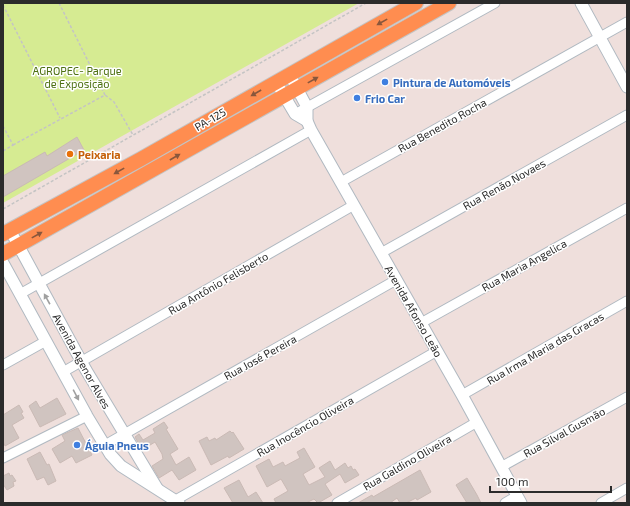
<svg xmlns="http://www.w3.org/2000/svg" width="630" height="506" font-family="'Exo 2',sans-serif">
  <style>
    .green { fill: #d6eb92 }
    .building { fill: #d0c4c0; stroke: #cabab5 }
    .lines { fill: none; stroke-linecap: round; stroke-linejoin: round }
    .minor-casing { stroke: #b0b9c1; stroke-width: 11 }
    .tertiary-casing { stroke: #b0b9c1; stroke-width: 13 }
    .primary-casing { stroke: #c4c4c4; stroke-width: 16 }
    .path { stroke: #c4c4c4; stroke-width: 1.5; stroke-dasharray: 3 2; stroke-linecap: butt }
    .minor { stroke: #fff; stroke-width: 9 }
    .tertiary { stroke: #fff; stroke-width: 11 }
    .primary { stroke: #ff8d50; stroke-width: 14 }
    .oneway { fill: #8a573c }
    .oneway2 { fill: #a0a0a0 }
    .shop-dot { fill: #3f7fe0; stroke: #fff; stroke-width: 1.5 }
    .food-dot { fill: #e8710a; stroke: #fff; stroke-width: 1.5 }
    .labels { text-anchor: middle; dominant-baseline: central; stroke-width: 3; stroke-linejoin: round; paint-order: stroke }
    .park-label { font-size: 11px; fill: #4e7112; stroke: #fff }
    .shop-label { font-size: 11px; font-weight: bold; fill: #366cbe; stroke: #fff; text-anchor: start }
    .street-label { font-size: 11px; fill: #2b2b2b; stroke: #fff }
    .food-label { font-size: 11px; font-weight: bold; fill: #c56008; stroke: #fff; text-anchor: start }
  </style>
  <rect width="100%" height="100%" fill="#efdfdc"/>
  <!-- green -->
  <path class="green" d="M3,3H359L3,203Z"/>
  <!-- building -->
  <g class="building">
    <path d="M77,137L84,150L3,197V176L45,152L47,156Z"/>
    <path d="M57,398L66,414L40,427L29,406L36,401L40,408Z"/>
    <path d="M19,405L23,412L21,413L24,418L12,425L19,438L5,446L3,441V415Z"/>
    <path d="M164,422L168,428L166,429L178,449L170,454L176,465L189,457L196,470L179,480L172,470L159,478L152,466L163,459L162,454L155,442L142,450L135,437L139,434L143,440L155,433L153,429Z"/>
    <path d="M78,428L92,455L76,463L72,456L60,463L52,449L65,441L62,435Z"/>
    <path d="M230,431L232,433L233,432L244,449L229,458L228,456L211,465L199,441L207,437L209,441L215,438L216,440Z"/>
    <path d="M304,448L315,467L303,474L309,485L325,477L319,468L330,461L335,470L345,463L348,468L351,466L353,470L355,469L359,475L345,483L340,474L325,484L332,495L318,503L314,499L306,503H276L274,499L288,491L281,479L267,487L256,466L269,459L273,467L283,462L285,466L300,458L297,452Z"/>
    <path d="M40,452L47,465L49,464L56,481L48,485L44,477L37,480L27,459Z"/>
    <path d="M420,470L431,492L417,500L416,498L406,503H400L397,498L390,503H358L372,495L373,497Z"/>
    <path d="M9,473L10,476L12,475L16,481L13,482L14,486L7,490L3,484V476Z"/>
    <path d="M467,478L477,495L481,503H467L456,485Z"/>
    <path d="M239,480L248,497L256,492L263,503H233L224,488Z"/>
  </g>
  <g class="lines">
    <defs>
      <g id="minor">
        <path d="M295,114L495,3"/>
        <path d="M341,182L627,22"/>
        <path d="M381,253L627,115"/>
        <path d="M20,294L311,130"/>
        <path d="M421,323L627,208"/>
        <path d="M3,365L46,341"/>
        <path d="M63,372L354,205"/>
        <path d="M462,395L627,301"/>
        <path d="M105,445L396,280"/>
        <path d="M3,458L87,416"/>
        <path d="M501,467L627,397"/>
        <path d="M174,501L437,351"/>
        <path d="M337,503L477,422"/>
        <path d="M505,503L517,496"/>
        <path d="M601,503L627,488"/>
      </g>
      <g id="tertiary">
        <path d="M581,3L627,87"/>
        <path d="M293,81L307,107V121L311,130L462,395L521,503"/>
        <path d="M276,82L295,114L307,121"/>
        <path d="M10,230L86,370L157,488"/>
        <path d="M3,263L87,416L110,454L121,466L179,503"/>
      </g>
      <g id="primary">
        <path d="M3,234L141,159L416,3"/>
        <path d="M3,254L449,3"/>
      </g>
    </defs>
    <!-- minor casing -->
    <use href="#minor" class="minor-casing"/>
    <!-- tertiary casing -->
    <use href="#tertiary" class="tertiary-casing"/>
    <!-- primary casing -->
    <use href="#primary" class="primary-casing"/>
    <!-- path -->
    <g class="path">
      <path d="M59,3L105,95"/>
      <path d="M3,5L60,118"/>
      <path d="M3,126L13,145L3,151"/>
      <path d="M13,145L105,95L114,102L133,135"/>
      <path d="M3,209L366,3"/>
    </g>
    <!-- minor -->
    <use href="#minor" class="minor"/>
    <!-- tertiary -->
    <use href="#tertiary" class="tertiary"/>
    <!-- primary -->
    <use href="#primary" class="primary"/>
  </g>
  <!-- one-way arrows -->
  <defs><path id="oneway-solid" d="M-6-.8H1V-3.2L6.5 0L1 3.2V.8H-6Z"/></defs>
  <g class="oneway">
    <use href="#oneway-solid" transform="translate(382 22) rotate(151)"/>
    <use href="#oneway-solid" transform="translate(313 80) rotate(-29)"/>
    <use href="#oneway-solid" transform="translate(256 93) rotate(150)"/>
    <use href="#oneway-solid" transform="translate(175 157) rotate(-30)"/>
    <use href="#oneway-solid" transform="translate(119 171) rotate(151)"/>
    <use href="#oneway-solid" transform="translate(37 235) rotate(-29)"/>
  </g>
  <g class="oneway2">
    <use href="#oneway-solid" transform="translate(47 299) rotate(-119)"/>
    <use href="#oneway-solid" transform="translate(76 395) rotate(62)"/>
  </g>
  <!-- markers -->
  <g class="shop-dot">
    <circle cx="385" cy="82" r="4"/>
    <circle cx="357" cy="98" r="4"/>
    <circle cx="77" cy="445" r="4"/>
  </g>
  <circle class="food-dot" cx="70" cy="154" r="4"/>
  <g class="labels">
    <!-- park labels -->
    <g class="park-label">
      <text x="77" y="70">AGROPEC- Parque<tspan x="77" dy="13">de Exposição</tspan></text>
    </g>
    <!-- shop labels -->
    <g class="shop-label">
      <text x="393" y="82">Pintura de Automóveis</text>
      <text x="365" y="98">Frio Car</text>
      <text x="85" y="445">Águia Pneus</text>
    </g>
    <!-- street labels -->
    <g class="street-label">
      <text transform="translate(210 119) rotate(-30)">PA-125</text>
      <text transform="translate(442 125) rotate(-29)">Rua Benedito Rocha</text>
      <text transform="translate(504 184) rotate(-29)">Rua Renão Novaes</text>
      <text transform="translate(524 265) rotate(-29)">Rua Maria Angelica</text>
      <text transform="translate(218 283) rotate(-30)">Rua Antônio Felisberto</text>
      <text transform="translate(414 311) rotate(60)">Avenida Afonso Leão</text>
      <text transform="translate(545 348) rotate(-30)">Rua Irma Maria das Gracas</text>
      <text transform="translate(260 357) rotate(-29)">Rua José Pereira</text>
      <text transform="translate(82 361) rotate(61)">Avenida Agenor Alves</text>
      <text transform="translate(305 426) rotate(-30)">Rua Inocêncio Oliveira</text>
      <text transform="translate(564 432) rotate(-29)">Rua Silval Gusmão</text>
      <text transform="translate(407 462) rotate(-30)">Rua Galdino Oliveira</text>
    </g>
    <!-- food labels -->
    <g class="food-label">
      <text x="78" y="154">Peixaria</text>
    </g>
  </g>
  <!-- border -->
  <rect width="630" height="506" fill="none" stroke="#2b2b2b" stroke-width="8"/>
  <!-- scale -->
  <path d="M490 486v6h121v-6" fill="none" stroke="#2b2b2b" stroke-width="2"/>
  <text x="496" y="486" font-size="12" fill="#2b2b2b" stroke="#ffffff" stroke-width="3" paint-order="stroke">100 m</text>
</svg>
